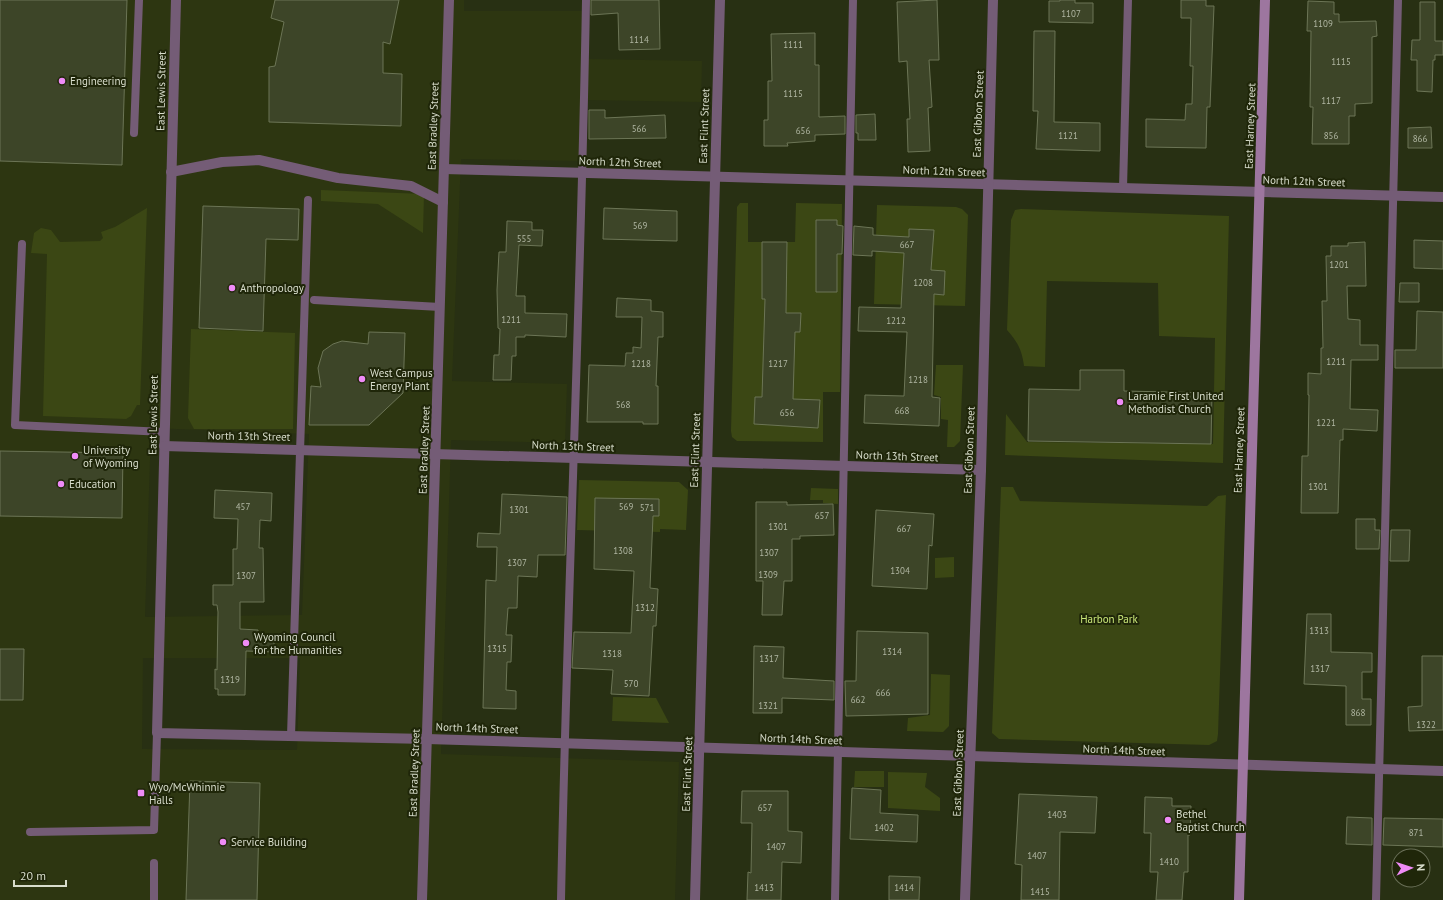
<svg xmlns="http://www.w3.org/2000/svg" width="1443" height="900" font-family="'PT Sans',sans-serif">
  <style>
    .built { fill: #2d3611; fill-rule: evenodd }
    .green { fill: #3b4714 }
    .building { fill: #3d4528; stroke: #6c7556 }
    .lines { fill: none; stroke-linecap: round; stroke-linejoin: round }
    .lane { stroke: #745c76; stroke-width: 8 }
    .street { stroke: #745c76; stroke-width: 10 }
    .secondary { stroke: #9d769f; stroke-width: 10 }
    .poi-dot { fill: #ef8bf7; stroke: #1f2609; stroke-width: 1.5 }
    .labels { text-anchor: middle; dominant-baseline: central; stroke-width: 4; stroke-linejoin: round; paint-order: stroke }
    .number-label { font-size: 9px; fill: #b1b7a3 }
    .poi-label { font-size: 11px; fill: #d8ddcc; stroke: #1f2609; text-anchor: start }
    .street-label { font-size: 11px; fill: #d8ddcc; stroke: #1f2609 }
    .park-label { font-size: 11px; fill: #cae779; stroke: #1f2609 }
  </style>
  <rect width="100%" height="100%" fill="#283013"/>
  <!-- built -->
  <path class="built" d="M0,0H464V11H587L588,59L702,61L701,102L587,100V161L461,159L452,381L567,384L565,443L451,440L441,754L679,762L675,900H0ZM151,428L309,434L302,615L145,617ZM143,658H300L297,750L142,749Z"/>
  <!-- green -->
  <g class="green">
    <path d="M321,190L424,194L423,233L378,204L321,201Z"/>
    <path d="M740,203H748V242H795L796,203L842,204L840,392H823V442L737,441L732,437L731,431L737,207Z"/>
    <path d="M877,205L956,207L962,209L968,215L965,306L874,304Z"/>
    <path d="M147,208L140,405H137L131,416L126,419L43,416L47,254L31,253L34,233L41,228L51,230L60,242L100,241L103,238L101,232L115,227Z"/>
    <path d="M1021,209L1229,216L1223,463L1005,455L1006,414L1027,442L1213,444L1215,338L1159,336L1158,283L1047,281L1045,367L1024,366C1022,351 1018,342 1007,330L1011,220L1015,210Z"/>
    <path d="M191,329L295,333L293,429H194L188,418Z"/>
    <path d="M936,365H963L960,441L954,447H947L948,420L941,419V397L934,395Z"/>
    <path d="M579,480L679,482L688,490L686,530L660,529V532L577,530Z"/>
    <path d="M1001,487H1013L1020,501L1207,506L1218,496L1226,495L1218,734L1217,741L1209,745L999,739L992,733Z"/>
    <path d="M811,488L838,489V504L823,503V500H810Z"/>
    <path d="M954,557V577L935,578V558Z"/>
    <path d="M931,674L950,675L949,726L943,732L907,731L908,718L930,715Z"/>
    <path d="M613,697L656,698L669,723L612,721Z"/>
    <path d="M855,771H884V787H854Z"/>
    <path d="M888,772L927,773L925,787L940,798V811L888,808Z"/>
  </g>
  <!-- building -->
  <g class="building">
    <path d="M0,0H127L122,165L0,161Z"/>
    <path d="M275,0H399L390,44L383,42V73L402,74L401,126L269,122V67L275,66L284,22L271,18Z"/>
    <path d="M591,0H659L660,49L619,50L618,13L591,15Z"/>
    <path d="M937,0L939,60H929L932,107L928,108L930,151L908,152L907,119H910L907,61L899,62L897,2Z"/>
    <path d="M1060,0H1075V3H1093V23L1049,22V1H1060Z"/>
    <path d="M1181,0H1206V6H1214L1210,107H1207L1206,148L1146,147V119L1185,120L1186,104H1192L1193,66H1190L1191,18H1181Z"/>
    <path d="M1308,1L1334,2V14H1339V22L1376,21L1377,36L1372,37V103L1355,104V116H1349V144H1312L1313,107H1310L1311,31H1307Z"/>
    <path d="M1420,2H1435V41H1443V55H1435V60H1433L1432,92L1417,91V60H1411L1412,40H1420Z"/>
    <path d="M1034,31H1055L1054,122L1100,123V151L1036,149L1038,111H1033Z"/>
    <path d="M815,33V65H819V117L845,116V134L815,135V141L787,143L788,146H764V120H768V81H772L771,34Z"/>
    <path d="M589,110H605V118L665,115L666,138L589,139Z"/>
    <path d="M875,114L876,140H858V133H856V115Z"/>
    <path d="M1431,127L1432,148H1408V128Z"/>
    <path d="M203,206L299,209L298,240L266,239L263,331L199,328Z"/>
    <path d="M604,208L677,211V241L603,239Z"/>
    <path d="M816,220H837V225L843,226L842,254H837V292H816Z"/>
    <path d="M507,221L532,222V230H543L542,246L519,245L516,296H525V313L567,314L566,337L525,335V337H516V356H512L511,380H493L494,355H499L500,329L498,328L497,290L499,252H506Z"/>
    <path d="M854,226L873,228V235L909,237V229L934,230L931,270L945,271L944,295L934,294L932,397L940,398L939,426L864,423L865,395L904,396L907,332L858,331L859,307L901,308L904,253L872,251V256L853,255Z"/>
    <path d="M1414,240L1443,241V269L1414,268Z"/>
    <path d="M762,242H787L786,313H801L800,332H795L793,399L820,400L818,428L754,424L755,397H762L765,299H762Z"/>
    <path d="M1365,242L1366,286H1347L1348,319L1360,320V345H1378V360H1351L1350,409L1378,410L1377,431L1343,429V440H1340L1338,513H1301L1302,456H1308L1309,395H1308V373L1321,374V348H1323L1322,301H1327L1326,256H1331V246H1348V243Z"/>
    <path d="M1400,283H1419V302H1399Z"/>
    <path d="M617,298L651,300V311L663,312V337H658L656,386H658V424H643V422H587L589,365L625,366L626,353H633V347L641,348L642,317H616Z"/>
    <path d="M1417,311L1443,312V368H1395V350H1416Z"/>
    <path d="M369,332L405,333L403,393L369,425H309L311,386L321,387L318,368L323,351L333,344L342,341L368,344Z"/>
    <path d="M1080,370H1124V391L1212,393L1211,444L1028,441L1029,389L1080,390Z"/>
    <path d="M0,451L123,453L122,518L0,516Z"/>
    <path d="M215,490L272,493L271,521L260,520L259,548H263L264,602H240V629L258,630V635H274V652L246,651L245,695H218V689H215V669L217,670L218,612L217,605H213V585H233V549H237L238,519L214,518Z"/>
    <path d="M502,494L567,497L565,555H538L537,577L518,576L517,608H508L506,635H512L511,662H507L506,690L516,691V709L483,708L486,580L496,581L497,547H477L478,533L500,534Z"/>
    <path d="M595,498L659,499V516H653L650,588L658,589L656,626H653L649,696L611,694L613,670L572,668L574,632L631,633L634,571L594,569Z"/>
    <path d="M756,502H787V505L833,504L834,535L800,536V539H792V581H784L782,615H762L763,581H756Z"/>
    <path d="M876,510L934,514L932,546L929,545L927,589L872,586Z"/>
    <path d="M1356,519H1375V530H1380L1379,549H1356Z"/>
    <path d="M1391,530H1410L1409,561H1390Z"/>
    <path d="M1307,614H1331V652L1372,653V672H1362V699H1371V725H1346V686L1304,684Z"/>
    <path d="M857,631L928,633V714L846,716L845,681H856Z"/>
    <path d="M754,646L784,647L783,678L834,681V700L782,698V713H753Z"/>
    <path d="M0,649H24L23,700H0Z"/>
    <path d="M1422,656H1443V730L1409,731L1408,707L1422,706Z"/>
    <path d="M190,781L260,783L257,900H186Z"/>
    <path d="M852,788L881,790L880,813L918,815L917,842L850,839Z"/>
    <path d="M742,791H788V831L802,832L801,863L782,862L781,900H747L748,872L751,873L752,823H741Z"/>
    <path d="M1019,794L1097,797L1095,833L1060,832L1059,900H1021L1022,865L1015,864Z"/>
    <path d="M1145,797L1172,798V806H1191L1190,835H1188V872H1184L1182,900H1156L1158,872H1150L1151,833H1144Z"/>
    <path d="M1347,817L1372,818V845L1346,844Z"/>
    <path d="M1384,818L1443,819V847L1383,845Z"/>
    <path d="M889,876L920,877L919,900H889Z"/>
  </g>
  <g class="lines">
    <!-- lane -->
    <g class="lane">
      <path d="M134,133L139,0"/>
      <path d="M1123,188L1128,0"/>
      <path d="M22,244L15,425L165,432"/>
      <path d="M314,300L440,307"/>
      <path d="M291,736L308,200"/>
      <path d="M30,832L154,830L157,733"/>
      <path d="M154,900V863"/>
      <path d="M561,900C567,600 581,300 586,0"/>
      <path d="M835,900L853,0"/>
      <path d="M1376,900L1398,0"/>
    </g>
    <!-- street -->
    <g class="street">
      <path d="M176,0L157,733L427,739L1443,771"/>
      <path d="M444,169L1443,197"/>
      <path d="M171,172L222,162L259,160L338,178L411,186L443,202"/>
      <path d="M164,446L981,470"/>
      <path d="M422,900L449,0"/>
      <path d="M695,900L720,0"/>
      <path d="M965,900L981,470L993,0"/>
    </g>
    <!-- secondary -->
    <path class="secondary" d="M1239,900L1265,0"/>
  </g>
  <!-- markers -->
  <g class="poi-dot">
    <circle cx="62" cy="81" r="4"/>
    <circle cx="232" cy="288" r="4"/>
    <circle cx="362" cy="379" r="4"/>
    <circle cx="1120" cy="402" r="4"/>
    <circle cx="75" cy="456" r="4"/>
    <circle cx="61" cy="484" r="4"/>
    <circle cx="246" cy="643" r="4"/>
    <rect x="137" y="789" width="8" height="8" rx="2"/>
    <circle cx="1168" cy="820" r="4"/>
    <circle cx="223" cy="842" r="4"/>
  </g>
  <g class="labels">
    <!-- number labels -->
    <g class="number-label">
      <text x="1071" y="13">1107</text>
      <text x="1323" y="23">1109</text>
      <text x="639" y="39">1114</text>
      <text x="793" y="44">1111</text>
      <text x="1341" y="61">1115</text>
      <text x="793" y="93">1115</text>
      <text x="1331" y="100">1117</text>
      <text x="639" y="128">566</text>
      <text x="803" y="130">656</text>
      <text x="1068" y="135">1121</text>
      <text x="1331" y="135">856</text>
      <text x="1420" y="138">866</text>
      <text x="640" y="225">569</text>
      <text x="524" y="238">555</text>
      <text x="907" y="244">667</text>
      <text x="1339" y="264">1201</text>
      <text x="923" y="282">1208</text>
      <text x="511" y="319">1211</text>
      <text x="896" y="320">1212</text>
      <text x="1336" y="361">1211</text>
      <text x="641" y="363">1218</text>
      <text x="778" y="363">1217</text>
      <text x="918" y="379">1218</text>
      <text x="623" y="404">568</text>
      <text x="902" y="410">668</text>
      <text x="787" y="412">656</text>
      <text x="1326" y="422">1221</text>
      <text x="1318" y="486">1301</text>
      <text x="243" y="506">457</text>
      <text x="626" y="506">569</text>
      <text x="647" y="507">571</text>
      <text x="519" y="509">1301</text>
      <text x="822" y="515">657</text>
      <text x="778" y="526">1301</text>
      <text x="904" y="528">667</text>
      <text x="623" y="550">1308</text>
      <text x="769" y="552">1307</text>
      <text x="517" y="562">1307</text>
      <text x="900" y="570">1304</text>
      <text x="768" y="574">1309</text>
      <text x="246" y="575">1307</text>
      <text x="645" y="607">1312</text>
      <text x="1319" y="630">1313</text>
      <text x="497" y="648">1315</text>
      <text x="892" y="651">1314</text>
      <text x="612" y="653">1318</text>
      <text x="769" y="658">1317</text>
      <text x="1320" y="668">1317</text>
      <text x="230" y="679">1319</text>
      <text x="631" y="683">570</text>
      <text x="883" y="692">666</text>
      <text x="858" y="699">662</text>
      <text x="768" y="705">1321</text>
      <text x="1358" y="712">868</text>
      <text x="1426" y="724">1322</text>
      <text x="765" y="807">657</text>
      <text x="1057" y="814">1403</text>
      <text x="884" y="827">1402</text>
      <text x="1416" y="832">871</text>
      <text x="776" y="846">1407</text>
      <text x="1037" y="855">1407</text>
      <text x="1169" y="861">1410</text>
      <text x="764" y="887">1413</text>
      <text x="904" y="887">1414</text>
      <text x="1040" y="891">1415</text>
    </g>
    <!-- poi labels -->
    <g class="poi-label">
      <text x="70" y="81">Engineering</text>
      <text x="240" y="288">Anthropology</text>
      <text x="370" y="373">West Campus<tspan x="370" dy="13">Energy Plant</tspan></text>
      <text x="1128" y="396">Laramie First United<tspan x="1128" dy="13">Methodist Church</tspan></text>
      <text x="83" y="450">University<tspan x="83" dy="13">of Wyoming</tspan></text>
      <text x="69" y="484">Education</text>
      <text x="254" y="637">Wyoming Council<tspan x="254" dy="13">for the Humanities</tspan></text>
      <text x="149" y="787">Wyo/McWhinnie<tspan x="149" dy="13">Halls</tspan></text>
      <text x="1176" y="814">Bethel<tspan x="1176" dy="13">Baptist Church</tspan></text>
      <text x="231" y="842">Service Building</text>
    </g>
    <!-- street labels -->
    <g class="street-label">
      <text transform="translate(161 91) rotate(-89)">East Lewis Street</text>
      <text transform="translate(978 114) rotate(-88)">East Gibbon Street</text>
      <text transform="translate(433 126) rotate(-88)">East Bradley Street</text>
      <text transform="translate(704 126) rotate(-88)">East Flint Street</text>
      <text transform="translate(1250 126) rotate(-88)">East Harney Street</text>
      <text transform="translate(620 162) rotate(2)">North 12th Street</text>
      <text transform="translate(944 171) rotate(2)">North 12th Street</text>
      <text transform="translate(1304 181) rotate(2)">North 12th Street</text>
      <text transform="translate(153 415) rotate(-89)">East Lewis Street</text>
      <text transform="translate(249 436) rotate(1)">North 13th Street</text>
      <text transform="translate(573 446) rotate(2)">North 13th Street</text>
      <text transform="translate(424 450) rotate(-88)">East Bradley Street</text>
      <text transform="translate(695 450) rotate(-88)">East Flint Street</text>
      <text transform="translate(969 450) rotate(-88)">East Gibbon Street</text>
      <text transform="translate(1239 450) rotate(-88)">East Harney Street</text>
      <text transform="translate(897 456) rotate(2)">North 13th Street</text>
      <text transform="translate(477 728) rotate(2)">North 14th Street</text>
      <text transform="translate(801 739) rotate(2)">North 14th Street</text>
      <text transform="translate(1124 750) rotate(2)">North 14th Street</text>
      <text transform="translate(414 773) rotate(-88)">East Bradley Street</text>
      <text transform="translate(958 773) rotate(-88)">East Gibbon Street</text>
      <text transform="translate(687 774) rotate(-88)">East Flint Street</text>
    </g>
    <!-- park labels -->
    <g class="park-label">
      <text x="1109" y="619">Harbon Park</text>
    </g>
  </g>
  <!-- north arrow -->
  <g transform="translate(1411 868) rotate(87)"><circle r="19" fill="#1f2609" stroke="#696f57"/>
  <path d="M0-3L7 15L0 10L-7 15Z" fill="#ef8bf7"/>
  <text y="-6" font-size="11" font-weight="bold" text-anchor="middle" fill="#d8ddcc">N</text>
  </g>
  <!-- scale -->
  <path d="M14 880v6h52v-6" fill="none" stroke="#d8ddcc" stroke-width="2"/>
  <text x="20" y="880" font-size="12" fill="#d8ddcc" stroke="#1f2609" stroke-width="3" paint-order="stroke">20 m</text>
</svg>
